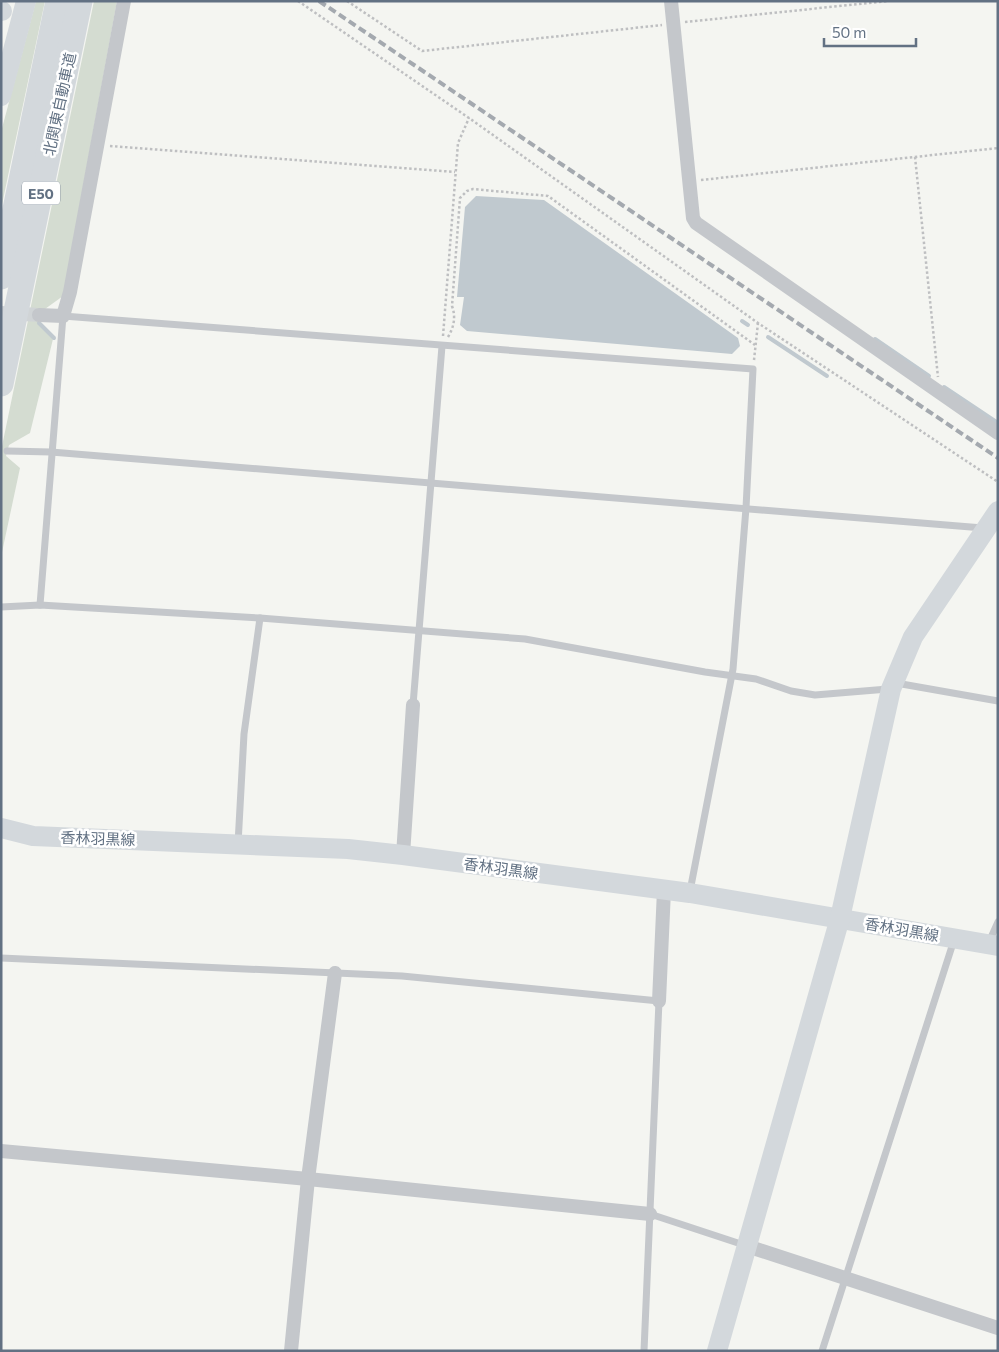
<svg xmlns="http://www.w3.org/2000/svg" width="999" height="1352" font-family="Commissioner,'Noto Sans JP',sans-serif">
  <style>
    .green { fill: #d4dcd1 }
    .water { fill: #c0c9cf }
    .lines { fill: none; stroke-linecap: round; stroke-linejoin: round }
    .stream { stroke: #c0c9cf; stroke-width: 4 }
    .street-tunnel { stroke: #d0d4d6; stroke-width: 14; stroke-dasharray: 14 7; stroke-linecap: butt }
    .path { stroke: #bebfc1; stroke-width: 2.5; stroke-dasharray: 2.5 2.5; stroke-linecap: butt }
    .lane { stroke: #c4c7cb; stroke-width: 7 }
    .street { stroke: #c4c7cb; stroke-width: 14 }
    .secondary { stroke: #d3d8dc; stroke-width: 20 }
    .highway { stroke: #d3d8dc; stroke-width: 25 }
    .rail { stroke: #a4a9af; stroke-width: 4; stroke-dasharray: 8 4; stroke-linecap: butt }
    .labels { text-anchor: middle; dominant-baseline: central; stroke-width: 5; stroke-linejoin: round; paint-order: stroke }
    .shield { fill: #fff; stroke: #919ca8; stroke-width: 1 }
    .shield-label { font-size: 14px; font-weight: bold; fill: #627183 }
    .street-label { font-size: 15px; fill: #627183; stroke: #fff }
  </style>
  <rect width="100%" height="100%" fill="#f4f5f1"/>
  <!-- green -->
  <g class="green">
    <path d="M36,1H45L1,209V132Z"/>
    <path d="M94,1H117L63,296L45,309H40L38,324L42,325L53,339L30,433L9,445L6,456L20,468L1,557V451Z"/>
  </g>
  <!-- water -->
  <path class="water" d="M476,196L544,200L738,338L740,346L732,354L467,331L460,325L464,297H457L465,207Z"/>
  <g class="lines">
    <!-- stream -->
    <g class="stream">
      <path d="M742,321L748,325"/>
      <path d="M39,323L54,338"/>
      <path d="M768,337L827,376"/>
      <path d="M875,339L929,376"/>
      <path d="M944,387L998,423"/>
    </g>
    <!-- street-tunnel -->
    <path class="street-tunnel" d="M1,313L39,315"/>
    <!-- path -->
    <g class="path">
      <path d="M298,1L469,118L758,323L998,482"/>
      <path d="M347,1L422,51L662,25"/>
      <path d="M685,22L888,1"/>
      <path d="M110,146L455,172"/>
      <path d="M915,157L938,377"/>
      <path d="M701,180L998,148"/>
      <path d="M443,336L458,143L469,118"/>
      <path d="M448,337C454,327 456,317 452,306L460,198L467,191L473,189L548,196L755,345"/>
      <path d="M754,360L758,323"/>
    </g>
    <!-- lane -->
    <g class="lane">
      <path d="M7,451L51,452L983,528"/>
      <path d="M40,605L63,316L753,369L746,508L733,669L690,891"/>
      <path d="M1,607L40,605L260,618L525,639L705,672L756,679L791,691L815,695L888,689"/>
      <path d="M896,683L998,701"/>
      <path d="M413,705L442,346"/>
      <path d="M238,844L244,734L260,618"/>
      <path d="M989,942L998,922"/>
      <path d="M1,958L402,976L659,1001L644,1351"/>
      <path d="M650,1214L744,1245"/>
      <path d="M822,1351L954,940"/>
    </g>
    <!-- street -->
    <g class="street">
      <path d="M671,1L693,218L696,223L998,433"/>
      <path d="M39,315L63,316L70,292L124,1"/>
      <path d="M403,855L413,705"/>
      <path d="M659,1001L664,890"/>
      <path d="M1,1151L308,1179L650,1214"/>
      <path d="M747,1246L998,1328"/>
      <path d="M291,1351L308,1179L335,973"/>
    </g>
    <!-- secondary -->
    <g class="secondary">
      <path d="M1,11H2"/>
      <path d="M1,96L26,1"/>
      <path d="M1,828L33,836L348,849L403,855L690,893L998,946"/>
      <path d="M717,1351L840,918L891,689L913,637L998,511"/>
    </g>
    <!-- highway -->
    <g class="highway">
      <path d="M1,277L58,1"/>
      <path d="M1,384L80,1"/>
    </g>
    <!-- rail -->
    <path class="rail" d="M319,1L998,458"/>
  </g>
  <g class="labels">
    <!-- shield labels -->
    <rect class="shield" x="22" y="181.5" width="38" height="23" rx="4"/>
    <g class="shield-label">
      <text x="41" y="193">E50</text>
    </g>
    <!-- street labels -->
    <g class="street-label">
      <text transform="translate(59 104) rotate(-78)">北関東自動車道</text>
      <text transform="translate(98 838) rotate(2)">香林羽黒線</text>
      <text transform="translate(501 868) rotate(8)">香林羽黒線</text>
      <text transform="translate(902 929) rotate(10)">香林羽黒線</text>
    </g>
  </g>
  <!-- border -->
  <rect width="999" height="1352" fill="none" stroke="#627183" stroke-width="5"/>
  <!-- scale -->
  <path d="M824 38v8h92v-8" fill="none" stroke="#627183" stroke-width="2.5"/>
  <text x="832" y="38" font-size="15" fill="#627183" stroke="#ffffff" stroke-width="4" paint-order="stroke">50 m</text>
</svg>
